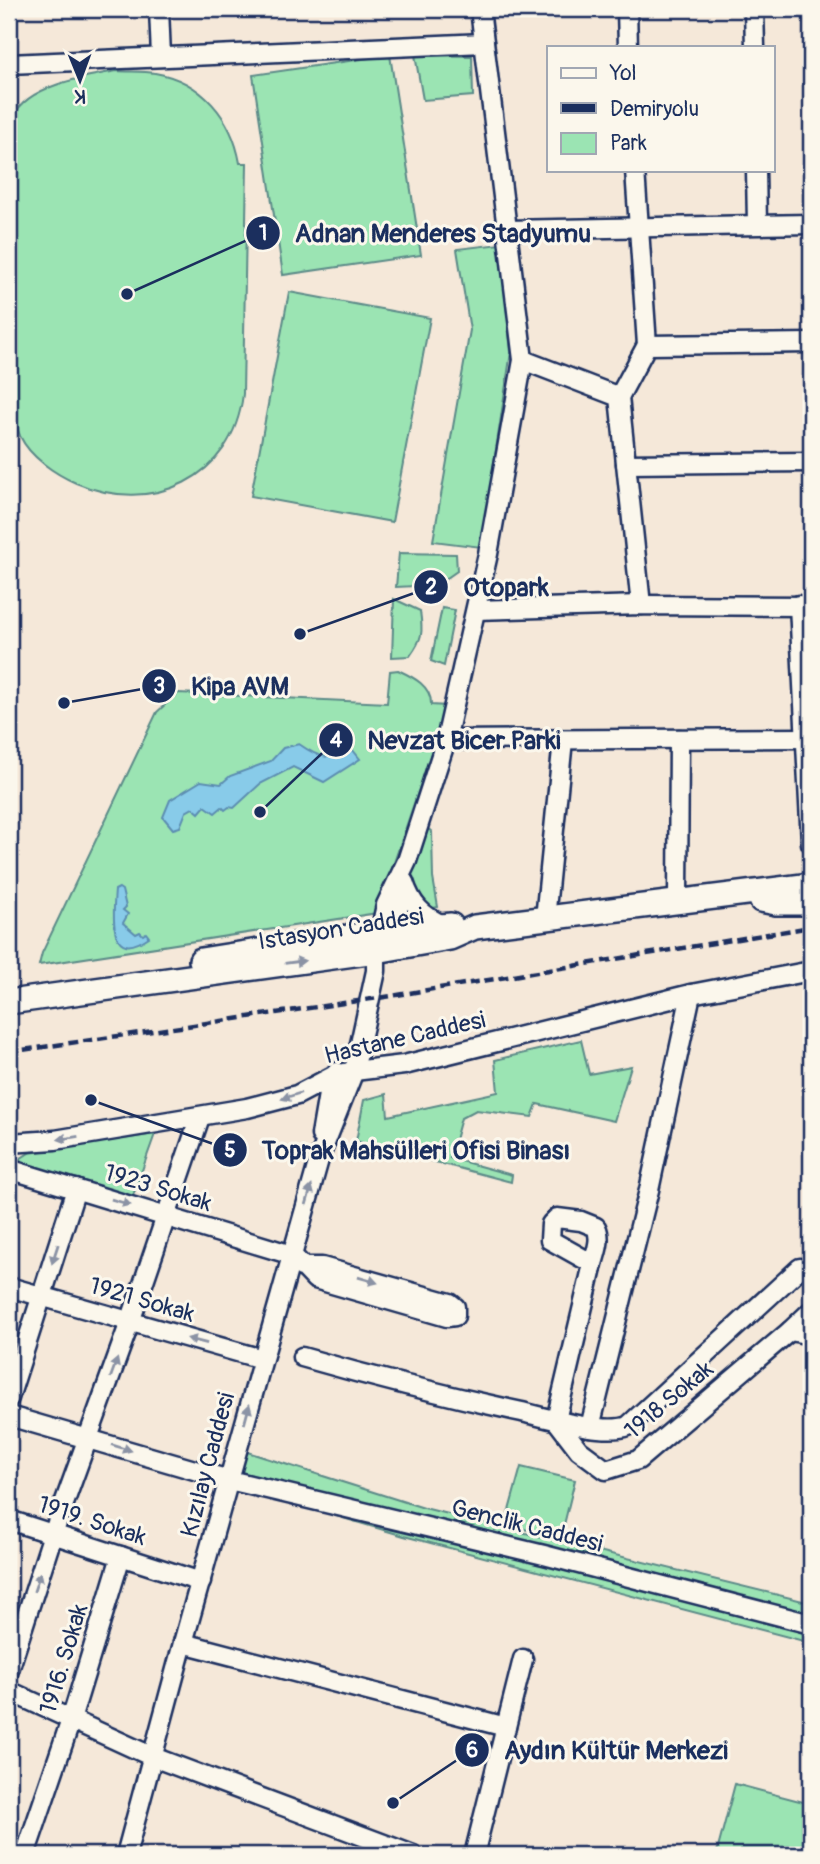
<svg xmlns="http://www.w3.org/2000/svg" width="820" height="1864" font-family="Pangolin,sans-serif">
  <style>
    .green { fill: #9be4b3; stroke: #5b8a88; stroke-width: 2 }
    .water { fill: #88cbe9; stroke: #5c8db1; stroke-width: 2 }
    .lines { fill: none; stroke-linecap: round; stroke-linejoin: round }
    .minor-casing { stroke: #1b2f5e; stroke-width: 23 }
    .major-casing { stroke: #1b2f5e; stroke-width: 28 }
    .minor { stroke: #fbf7ec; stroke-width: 18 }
    .major { stroke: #fbf7ec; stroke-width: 23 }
    .rail { stroke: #1b2f5e; stroke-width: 4.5; stroke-dasharray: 10 5; stroke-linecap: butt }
    .oneway { fill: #8b93a5 }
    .labels { text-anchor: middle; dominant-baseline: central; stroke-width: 6; stroke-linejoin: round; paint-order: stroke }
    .street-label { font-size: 24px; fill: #1b2f5e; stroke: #fbf7ec }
    .leader { fill: none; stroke: #1b2f5e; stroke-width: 2.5 }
    .callout-dot { fill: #1b2f5e; stroke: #fbf7ec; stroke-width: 2.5 }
    .mark-label { font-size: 21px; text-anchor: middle; font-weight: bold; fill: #fff }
    .callout-label { font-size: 26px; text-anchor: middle; font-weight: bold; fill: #1b2f5e; stroke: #fbf7ec; stroke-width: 6; stroke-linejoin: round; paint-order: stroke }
  </style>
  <rect width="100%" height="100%" fill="#f5e8d9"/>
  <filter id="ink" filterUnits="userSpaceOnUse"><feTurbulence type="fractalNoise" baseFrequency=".0143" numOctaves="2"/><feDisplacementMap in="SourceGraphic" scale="14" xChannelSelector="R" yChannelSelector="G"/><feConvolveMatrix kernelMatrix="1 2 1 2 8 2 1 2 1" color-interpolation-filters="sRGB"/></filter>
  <g filter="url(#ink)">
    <!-- green -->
    <g class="green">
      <path d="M390,55L421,255L283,275L253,75Z"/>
      <path d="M415,55L472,56L473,96L423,100Z"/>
      <path d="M117,71C129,72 143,71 155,73C202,81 232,118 240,163H247L243,394C233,480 151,515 76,483C55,474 30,457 20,436C15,424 14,407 11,394L9,393V155L11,154C11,143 9,125 14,116C27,85 88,76 117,71Z"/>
      <path d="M500,244L511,352L481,547L433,541L470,330L457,249Z"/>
      <path d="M289,292L430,318L392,522L251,496Z"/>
      <path d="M399,553L456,554L457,571L437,585L396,587Z"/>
      <path d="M394,599L420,611C423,632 423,638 410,656L392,657Z"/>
      <path d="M442,608L455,610L444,666L431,661Z"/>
      <path d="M398,670C413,677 432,686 431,705L447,706L377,913L39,965L42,953L157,712L178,693L387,703L390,671Z"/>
      <path d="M426,827L432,832L433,878L438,907L424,910L409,875Z"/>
      <path d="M581,1040L589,1074L631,1066L614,1121L537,1104L532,1117L476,1110L461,1118L450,1158L512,1175L511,1182L356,1141L364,1100L386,1094L388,1116L498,1092L495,1060Z"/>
      <path d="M155,1134L131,1201L12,1164L29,1153Z"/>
      <path d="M241,1450L424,1508L811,1603V1643L404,1536L231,1485Z"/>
      <path d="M521,1467L575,1480L561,1537L505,1525Z"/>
      <path d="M735,1784L811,1804V1855H731L717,1852Z"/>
    </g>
    <!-- water -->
    <g class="water">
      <path d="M299,744C322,760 327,760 352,749L360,759L324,782L293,767L260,784L234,808L229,807L225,810L222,807L215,813L205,806L199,813L193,808L186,812L180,827L173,829L163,817L170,800L201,781L221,784L230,776L271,761L283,748Z"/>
      <path d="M119,888L122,890L126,907L123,910L128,914L123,923L136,934L140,932L143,935L146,933L149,937C108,965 113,916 115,890Z"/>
    </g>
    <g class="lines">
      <defs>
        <g id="minor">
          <path d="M159,9L161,56"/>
          <path d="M627,9L628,47"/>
          <path d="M754,9L755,47"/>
          <path d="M9,64L484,43"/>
          <path d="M635,170L647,345"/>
          <path d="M756,170L757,224"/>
          <path d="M506,230L811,224"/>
          <path d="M523,360L619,397L641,605"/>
          <path d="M619,397L647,345L811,343"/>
          <path d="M626,464L811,462"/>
          <path d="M799,605L811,843"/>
          <path d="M476,610L641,605L811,606"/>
          <path d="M446,740L811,738"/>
          <path d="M404,882C411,904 422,916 443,925"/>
          <path d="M678,901L679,739"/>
          <path d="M545,919L563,740"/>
          <path d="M391,940L404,883"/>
          <path d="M321,1135L328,1094L337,1072"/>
          <path d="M9,1143L55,1140L247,1108L297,1095L335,1075L354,1071L404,1065L691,994L811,971"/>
          <path d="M9,1169L292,1255L315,1279L447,1317L455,1316V1307L450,1303L322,1267H301"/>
          <path d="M9,1287L262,1359"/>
          <path d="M790,1331L811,1335"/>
          <path d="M302,1357C375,1378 448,1396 522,1412C547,1418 605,1435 628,1426L800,1268L811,1269"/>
          <path d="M9,1398L76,1189"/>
          <path d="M9,1416L229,1480L544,1555L811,1624"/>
          <path d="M556,1420L579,1450L606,1470L638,1460L790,1331L811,1311"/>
          <path d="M556,1420L593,1264C596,1252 602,1239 596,1227L581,1221L557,1218L551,1224L550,1240L593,1264"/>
          <path d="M590,1427L649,1190L691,994"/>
          <path d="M9,1520L201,1582"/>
          <path d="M183,1643L506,1727"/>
          <path d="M9,1670L53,1534L130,1322L200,1117"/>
          <path d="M9,1691L153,1757L413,1855"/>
          <path d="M25,1855L71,1720L121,1556"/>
          <path d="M126,1855L183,1643L320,1156L354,1071L376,971V951L386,905L407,861L446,740L488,554L523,360L480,9"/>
          <path d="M474,1855L523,1659"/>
        </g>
        <g id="major">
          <path d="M761,900L776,903H811"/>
          <path d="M201,960L380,932L451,925"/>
          <path d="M9,1002L376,951L450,938L475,927L811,885"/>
        </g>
      </defs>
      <!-- minor casing -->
      <use href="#minor" class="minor-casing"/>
      <!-- major casing -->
      <use href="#major" class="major-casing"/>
      <!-- minor -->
      <use href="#minor" class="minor"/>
      <!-- major -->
      <use href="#major" class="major"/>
      <!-- rail -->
      <path class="rail" d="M9,1052L385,997L811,927"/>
    </g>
    <!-- one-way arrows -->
    <defs><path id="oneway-solid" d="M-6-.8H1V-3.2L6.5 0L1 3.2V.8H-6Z" transform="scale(1.75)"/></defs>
    <g class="oneway">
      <use href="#oneway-solid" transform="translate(295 962) rotate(-8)"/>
      <use href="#oneway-solid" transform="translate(291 1096) rotate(162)"/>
      <use href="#oneway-solid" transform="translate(68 1138) rotate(171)"/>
      <use href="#oneway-solid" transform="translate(309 1195) rotate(-74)"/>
      <use href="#oneway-solid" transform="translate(121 1202) rotate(16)"/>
      <use href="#oneway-solid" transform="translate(55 1254) rotate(108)"/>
      <use href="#oneway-solid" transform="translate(368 1280) rotate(16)"/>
      <use href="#oneway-solid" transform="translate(197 1341) rotate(-165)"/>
      <use href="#oneway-solid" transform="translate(114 1368) rotate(-70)"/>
      <use href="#oneway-solid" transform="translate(247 1414) rotate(-75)"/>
      <use href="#oneway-solid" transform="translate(122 1448) rotate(17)"/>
      <use href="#oneway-solid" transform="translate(37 1582) rotate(-72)"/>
    </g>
  </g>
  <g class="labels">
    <!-- street labels -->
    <g class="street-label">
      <text transform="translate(341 929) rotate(-9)">Istasyon Caddesi</text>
      <text transform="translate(405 1038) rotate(-13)">Hastane Caddesi</text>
      <text transform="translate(158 1188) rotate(17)">1923 Sokak</text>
      <text transform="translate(142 1300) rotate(16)">1921 Sokak</text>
      <text transform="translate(669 1400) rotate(-40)">1918 Sokak</text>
      <text transform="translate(208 1465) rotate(-75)">Kızılay Caddesi</text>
      <text transform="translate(92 1521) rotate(18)">1919. Sokak</text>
      <text transform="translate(527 1526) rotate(14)">Genclik Caddesi</text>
      <text transform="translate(64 1659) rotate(-73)">1916. Sokak</text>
    </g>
  </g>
  <!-- callouts -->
  <path class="leader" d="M127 294L263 233M300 634L431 587M64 703L159 686M260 812L336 740M91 1100L230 1150M393 1803L472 1750"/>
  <g class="callout-dot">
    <circle cx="127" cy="294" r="7"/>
    <circle cx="300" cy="634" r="7"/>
    <circle cx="64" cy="703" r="7"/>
    <circle cx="260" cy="812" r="7"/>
    <circle cx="91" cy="1100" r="7"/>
    <circle cx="393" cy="1803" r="7"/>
    <circle cx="263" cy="233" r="18"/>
    <circle cx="431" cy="587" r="18"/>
    <circle cx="159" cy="686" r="18"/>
    <circle cx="336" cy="740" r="18"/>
    <circle cx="230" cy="1150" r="18"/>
    <circle cx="472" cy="1750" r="18"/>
  </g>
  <g class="mark-label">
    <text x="263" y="240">1</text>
    <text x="431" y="594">2</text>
    <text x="159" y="693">3</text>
    <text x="336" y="747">4</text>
    <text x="230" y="1157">5</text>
    <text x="472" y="1757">6</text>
  </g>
  <g class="callout-label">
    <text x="443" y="242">Adnan Menderes Stadyumu</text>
    <text x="506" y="596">Otopark</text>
    <text x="240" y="695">Kipa AVM</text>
    <text x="464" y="749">Nevzat Bicer Parki</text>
    <text x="416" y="1159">Toprak Mahsülleri Ofisi Binası</text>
    <text x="616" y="1759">Aydın Kültür Merkezi</text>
  </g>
  <!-- margin -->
  <rect width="820" height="1864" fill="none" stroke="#fbf7ec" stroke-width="35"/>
  <rect x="18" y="18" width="785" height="1829" fill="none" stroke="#1b2f5e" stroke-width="2.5" filter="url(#ink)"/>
  <!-- legend -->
  <rect x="547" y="46" width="228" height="126" fill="#fbf7ec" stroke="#a1a7b3" stroke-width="2"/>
  <rect x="561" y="68" width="35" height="10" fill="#fbf7ec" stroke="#a1a7b3" stroke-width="2"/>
  <text x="610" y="80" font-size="21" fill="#1b2f5e">Yol</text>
  <rect x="561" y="103" width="35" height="10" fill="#1b2f5e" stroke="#a1a7b3" stroke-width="2"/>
  <text x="610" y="116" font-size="21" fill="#1b2f5e">Demiryolu</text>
  <rect x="561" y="133" width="35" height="21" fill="#9be4b3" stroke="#a1a7b3" stroke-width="2"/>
  <text x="610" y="150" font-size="21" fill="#1b2f5e">Park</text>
  <!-- north arrow -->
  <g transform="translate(80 80) rotate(179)" stroke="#fbf7ec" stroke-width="5" paint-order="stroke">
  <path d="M0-5L12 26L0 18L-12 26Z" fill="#1b2f5e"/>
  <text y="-10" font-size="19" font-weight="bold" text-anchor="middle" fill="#1b2f5e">K</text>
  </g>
</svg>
